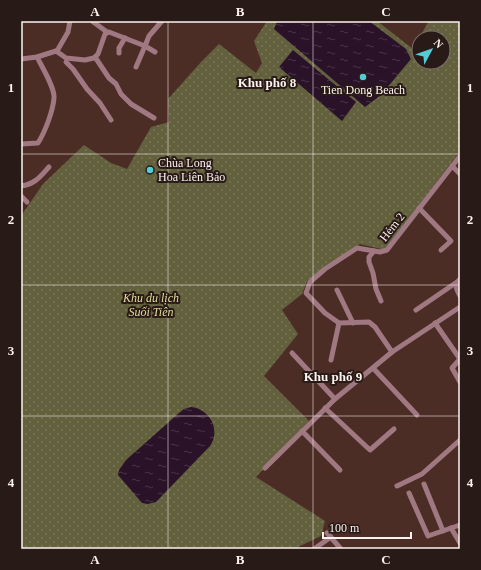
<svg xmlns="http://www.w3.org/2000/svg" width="481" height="570" font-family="Georgia,serif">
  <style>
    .park { fill: url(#park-dots) }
    .water { fill: url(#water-ripples) }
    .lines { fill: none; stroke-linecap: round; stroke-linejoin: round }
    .street { stroke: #a07882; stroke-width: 5 }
    .grid { fill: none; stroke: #fef2ee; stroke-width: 1; stroke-opacity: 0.55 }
    .poi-dot { fill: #52ccd6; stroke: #281a16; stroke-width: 1.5 }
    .labels { text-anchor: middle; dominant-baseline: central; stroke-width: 4; stroke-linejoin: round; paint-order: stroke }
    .poi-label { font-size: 12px; fill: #fef2ee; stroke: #281a16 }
    .street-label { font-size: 12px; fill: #fef2ee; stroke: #281a16 }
    .park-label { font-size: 12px; font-style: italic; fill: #e4dd9b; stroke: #281a16 }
    .neighbourhood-label { font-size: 13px; font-weight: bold; fill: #fef2ee; stroke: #281a16 }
    .neatline { fill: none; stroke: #fef2ee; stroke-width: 1.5 }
    .grid-label { font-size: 13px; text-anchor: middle; font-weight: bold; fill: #fef2ee }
  </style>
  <defs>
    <pattern id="park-dots" width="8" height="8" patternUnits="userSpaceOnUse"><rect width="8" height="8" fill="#63603e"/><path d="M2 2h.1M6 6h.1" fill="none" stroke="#7a775a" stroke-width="1.8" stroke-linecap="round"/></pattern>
    <pattern id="water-ripples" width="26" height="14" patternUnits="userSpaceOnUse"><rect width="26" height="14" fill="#2a1229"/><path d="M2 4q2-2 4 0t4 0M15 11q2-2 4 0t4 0" fill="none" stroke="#4a3548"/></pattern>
  </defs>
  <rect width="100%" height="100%" fill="#4b2d25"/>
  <!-- park -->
  <path class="park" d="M267,21H377L413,49L419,38V62H443V38H419L429,21H460V151L385,250L360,244L307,281L302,294L282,310L298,334L264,376L309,421L256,477L325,521L321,536L298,547L297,549H21V216L43,184L84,145L111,163L127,169L151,127L169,122L168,99L201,62L219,44L256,73L262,63L254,41Z"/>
  <!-- water -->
  <g class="water">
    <path d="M277,21H369L406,49L411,59L381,95L365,107L274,29Z"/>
    <path d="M293,50L356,102L342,121L279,67Z"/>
    <path d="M191,407C210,409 221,430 210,446L156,502L148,504L142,503L118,475L119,470L126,460L179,413L184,409Z"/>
  </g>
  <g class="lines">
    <!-- street -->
    <g class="street">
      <path d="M92,21L107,32"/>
      <path d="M57,51L68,32L70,21"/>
      <path d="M119,53V48L125,38"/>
      <path d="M95,57L109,78L116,84L121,94L131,104L154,118"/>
      <path d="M21,59L37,57L56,51L66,58L85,60L94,58L98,54L105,34L109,32L145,46L149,36L162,21"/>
      <path d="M66,62L73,69L87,89L100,103L111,120"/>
      <path d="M136,67L145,46L155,52"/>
      <path d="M21,144L38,143C45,132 53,111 54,98C55,88 42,67 37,57"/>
      <path d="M452,166L460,174"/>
      <path d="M21,186C35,184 40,177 49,167"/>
      <path d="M21,196L27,202"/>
      <path d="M419,208L451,241L441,250"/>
      <path d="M374,251L369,257V262L373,273L376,289L381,301"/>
      <path d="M460,279C454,285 456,289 460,296"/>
      <path d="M337,290L353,323"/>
      <path d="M416,310L457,282"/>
      <path d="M435,323L460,359L452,368L460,382"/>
      <path d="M392,352L375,327L369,322L339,323L325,313L306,293L310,282L325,269L357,248L380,252L387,250L460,156"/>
      <path d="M292,353L335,399"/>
      <path d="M331,360L339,323"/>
      <path d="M373,368L417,415"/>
      <path d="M325,408L370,450L394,429"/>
      <path d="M302,431L340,470"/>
      <path d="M265,468L335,399L392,352L460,307"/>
      <path d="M424,484L443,531"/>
      <path d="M397,486L422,474L460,440"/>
      <path d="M409,493L428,536L460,525"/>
      <path d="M451,528L460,543"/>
      <path d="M327,533L341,549"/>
      <path d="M314,549L331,537"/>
    </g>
  </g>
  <!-- grid -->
  <path class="grid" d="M168,21V549M313,21V549M21,154H460M21,285H460M21,416H460"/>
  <!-- markers -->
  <g class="poi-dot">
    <circle cx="363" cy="77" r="4"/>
    <circle cx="150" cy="170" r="4"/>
  </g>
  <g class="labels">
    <!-- poi labels -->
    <g class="poi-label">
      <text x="363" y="90">Tien Dong Beach</text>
      <text x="158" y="163" text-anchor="start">Chùa Long<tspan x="158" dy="14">Hoa Liên Bảo</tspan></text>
    </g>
    <!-- street labels -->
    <g class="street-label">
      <text transform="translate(392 227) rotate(-52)">Hẻm 2</text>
    </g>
    <!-- park labels -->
    <g class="park-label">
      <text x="151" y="298">Khu du lịch<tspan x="151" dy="14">Suối Tiên</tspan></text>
    </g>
    <!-- neighbourhood labels -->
    <g class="neighbourhood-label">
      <text x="267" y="82">Khu phố 8</text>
      <text x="333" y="376">Khu phố 9</text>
    </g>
  </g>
  <!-- border -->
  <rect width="481" height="570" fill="none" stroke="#281a16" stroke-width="44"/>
  <!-- north arrow -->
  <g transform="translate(431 50) rotate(49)"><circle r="19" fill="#281a16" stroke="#7e706c"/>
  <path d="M0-3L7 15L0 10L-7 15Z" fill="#52ccd6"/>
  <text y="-6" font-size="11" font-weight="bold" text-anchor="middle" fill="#fef2ee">N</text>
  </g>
  <!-- scale -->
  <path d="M323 532v6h88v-6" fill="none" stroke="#fef2ee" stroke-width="2"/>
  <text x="329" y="532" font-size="12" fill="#fef2ee" stroke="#281a16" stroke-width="3" paint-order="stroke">100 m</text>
  <rect x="22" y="22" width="437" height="526" class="neatline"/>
  <g class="grid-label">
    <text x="95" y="16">A</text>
    <text x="240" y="16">B</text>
    <text x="386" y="16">C</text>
    <text x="11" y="92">1</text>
    <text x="470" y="92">1</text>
    <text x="11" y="224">2</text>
    <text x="470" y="224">2</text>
    <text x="11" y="355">3</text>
    <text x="470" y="355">3</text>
    <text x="11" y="487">4</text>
    <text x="470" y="487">4</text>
    <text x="95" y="564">A</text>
    <text x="240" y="564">B</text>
    <text x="386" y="564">C</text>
  </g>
</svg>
